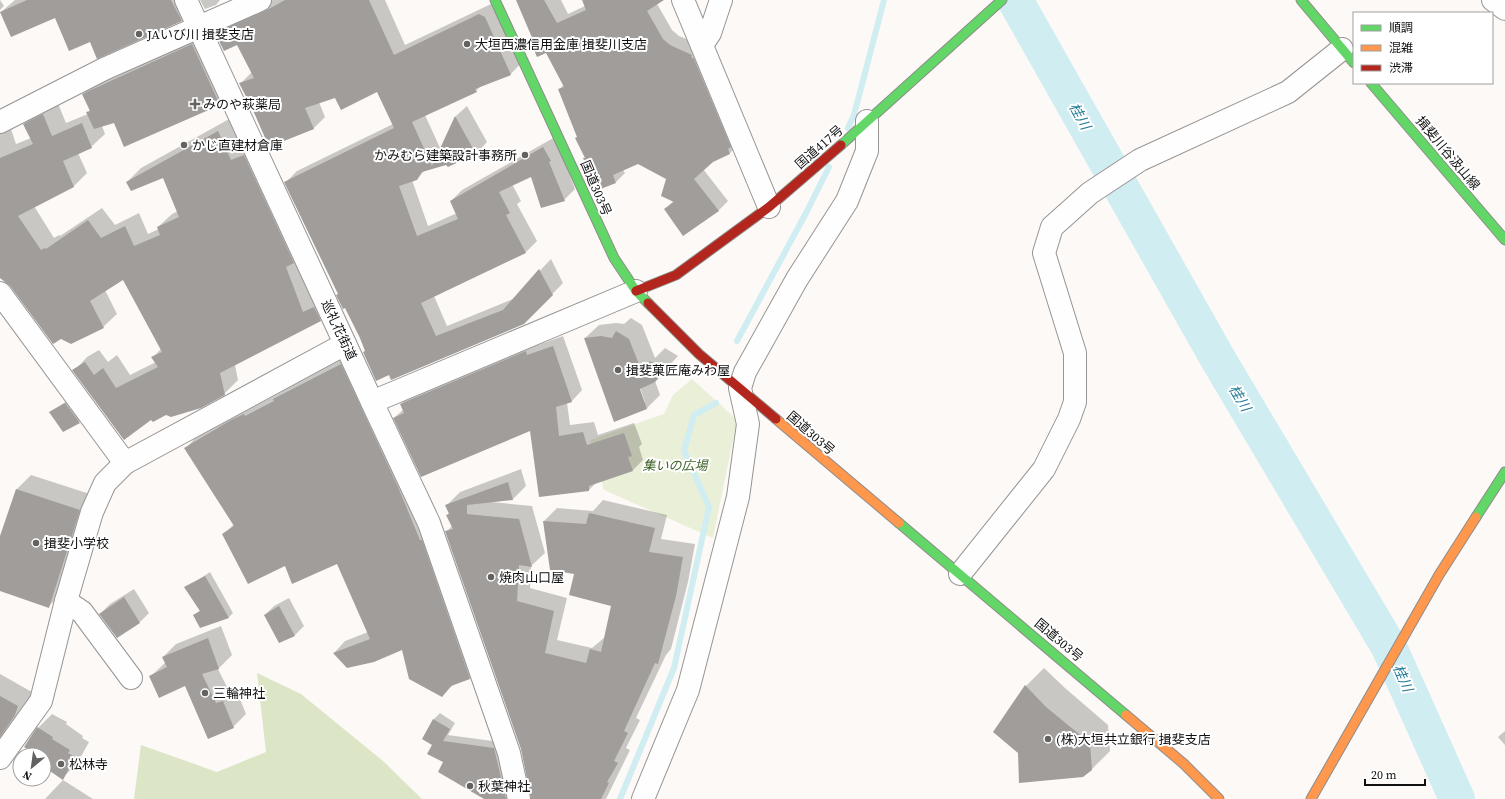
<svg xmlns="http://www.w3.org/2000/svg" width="1505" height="799" font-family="'Source Serif 4','Noto Sans JP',serif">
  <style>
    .green { fill: #eaefd8 }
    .forest { fill: #dde5c7 }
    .shadow { fill: #0003; fill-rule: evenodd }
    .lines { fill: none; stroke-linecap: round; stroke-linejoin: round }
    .stream { stroke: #d0edf2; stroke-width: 6 }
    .river { stroke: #d0edf2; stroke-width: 36 }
    .building { fill: #a09d9b }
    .street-casing { stroke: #969594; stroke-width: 24 }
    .fast-casing { stroke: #8d8c8a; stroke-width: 11 }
    .slow-casing { stroke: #8d8c8a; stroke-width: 11 }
    .jam-casing { stroke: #8d8c8a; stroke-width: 11 }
    .street { stroke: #fffefe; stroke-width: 22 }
    .fast { stroke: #63d668; stroke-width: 9 }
    .slow { stroke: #ff974d; stroke-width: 9 }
    .jam { stroke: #b3261e; stroke-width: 9 }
    .poi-dot { fill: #636260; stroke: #fff; stroke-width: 1.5 }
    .labels { text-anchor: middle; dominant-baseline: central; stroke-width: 4; stroke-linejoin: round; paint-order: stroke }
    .poi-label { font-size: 13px; fill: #101010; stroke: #fff; text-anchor: start }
    .street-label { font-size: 13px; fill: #101010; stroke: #fff }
    .park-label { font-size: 13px; font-style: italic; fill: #3f6226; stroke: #fff }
    .water-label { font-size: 14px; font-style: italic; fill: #247d96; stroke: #fff }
  </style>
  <rect width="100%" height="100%" fill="#fcf9f6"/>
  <!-- green -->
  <path class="green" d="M692,379L737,420L713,538L604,490L590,440L664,414L673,395Z"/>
  <!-- forest -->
  <path class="forest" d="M257,673L301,694L383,761L422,799H134L141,745L217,772L266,752Z"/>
  <!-- shadow -->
  <g class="shadow">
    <path d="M0,0L4,6L0,10Z"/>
    <path d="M15,0H189L193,9L181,20L91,40L55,17L1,12Z"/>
    <path d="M200,0H220L216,5L205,9Z"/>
    <path d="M273,0H385L405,45L491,4L521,63L510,75L482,85L476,91L425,115L441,150L456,116L467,106L487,142L476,154L425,170L417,179L412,180L428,226L457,213L451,201L462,190L555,137L575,189L564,200L531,175L512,184L521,201L517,204L537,241L525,253L434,296L447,326L513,299L551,259L563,283L535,312L390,374L366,350L285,183L297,171L393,124L377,91L336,96L319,102L325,117L314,128L269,146L253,108L240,84L252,72L237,43L216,34L228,22Z"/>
    <path d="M518,0H561L568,14L585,6L583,0H658L656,2L672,30L679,36L701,45L739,144L730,153L712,161L703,169L728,201L719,210L683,234L665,209L673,201L667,178L638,163L623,170L625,173L616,182L584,159L586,157L559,90L564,84L546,52L531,42L534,39Z"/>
    <path d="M204,33L231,93L220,105L115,121L102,126L105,134L91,147L78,153L87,173L74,186L34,206L54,238L59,235L60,236L102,208L115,225L139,213L148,234L159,229L158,227L172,214L178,211L164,177L127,182L141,168L231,118L334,307L320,320L235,365L238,380L224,394L171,416L74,371L87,357L99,350L108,362L117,355L130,375L156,362L153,357L161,349L123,278L105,290L117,314L103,327L11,285L0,277V124L9,123L16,144L31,138L24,125L37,111L57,101L66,123L88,114L90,109L83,95L94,83Z"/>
    <path d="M631,318L642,325L655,358L665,348L678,356L655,381L660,395L646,409L585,338L599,325L616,323L624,324ZM639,384L645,402H643L637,385Z"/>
    <path d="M563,336L582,390L572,401L567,403L570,425L594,422L598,435L634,423L642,444L639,447L643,460L633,470L597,482L589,490L530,429L394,418L404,409L401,404L412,393L536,341L538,345Z"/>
    <path d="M352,353L481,666L470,678L454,684L442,696L403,649L334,653L345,641L368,632L338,562L285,565L223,535L234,524L186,448L197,436L226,418L256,403L257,405L281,392L286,387Z"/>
    <path d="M70,399L84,418L63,431L50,412Z"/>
    <path d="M521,469L526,486L513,499L491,502L532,506L545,553L531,566L530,588L567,598L557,640L592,648L605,637L613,605L576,573L551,569L544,521L557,508L593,511L603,500L667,515L661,539L695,544L688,582L671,649L666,655L636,718L640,720L626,748L630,750L606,799H532L522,749L446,532L452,526L448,515L450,512L447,505L460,492Z"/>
    <path d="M31,475L93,495L63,592L48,607L0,590V539L16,490Z"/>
    <path d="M210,572L233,613L228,618L195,616L200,610L186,588Z"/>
    <path d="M134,589L149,613L140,622L100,614L110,604Z"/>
    <path d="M289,598L304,626L294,636L265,615L274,606Z"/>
    <path d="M221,626L232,655L218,669L229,691L236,689L246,714L233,727L186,685L151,676L166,662L163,657L176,644Z"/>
    <path d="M1044,668L1065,688L1108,725L1110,751L1091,770L1026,686Z"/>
    <path d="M0,674L32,692L29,700L0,745Z"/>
    <path d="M440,713L455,723L448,735L500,742L515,799H486L444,762L434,745L423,739L434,719Z"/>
    <path d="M52,714L67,722L66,724L83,736L82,738L89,742L77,764L62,778L44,765V755H32L38,728Z"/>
    <path d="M1505,731V745L1498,737Z"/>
    <path d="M63,780L93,799H45Z"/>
  </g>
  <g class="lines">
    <!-- stream -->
    <g class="stream">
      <path d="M848,128L854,115L884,0"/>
      <path d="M737,341L806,213L829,167"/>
      <path d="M620,799L674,668L709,507L684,451L694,415L716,403"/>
    </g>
    <!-- river -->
    <path class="river" d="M1015,0L1218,359L1389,647L1457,799"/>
  </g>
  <!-- building -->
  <g class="building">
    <path d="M27,0H171L182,21L97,59L90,42L69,51L55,18L11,37L0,12Z"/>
    <path d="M285,0H369L394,55L479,14L485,17L511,75L475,89L477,92L412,122L432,166L455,116L476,154L448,167L446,165L422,172L417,180L399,186L417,236L458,219L450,201L543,147L551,161L549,162L565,201L541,208L531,177L499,192L510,213L506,215L526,253L421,303L436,336L503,310L539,269L553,295L524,324L391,380L389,375L376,381L363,352L365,351L360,338L345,308L343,309L336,295L338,294L284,182L394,128L377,92L341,110L335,98L305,108L314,129L269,147L252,108L239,83L254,78L237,45L224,51L215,33L265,11Z"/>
    <path d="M516,0H544L557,23L586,10L582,0H664L647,11L663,39L670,45L692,55L691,57L694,59L731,147L728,149L730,154L713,162L694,179L719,211L683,236L664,209L674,202L661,196L666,179L638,164L613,175L616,183L598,190L583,158H585L575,138L577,137L558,89L564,87L546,53L537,57L530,41L533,40Z"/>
    <path d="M192,44L220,105L124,147L114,123L94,129L86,112L90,111L82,94Z"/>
    <path d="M43,114L52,136L82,123L92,148L63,161L74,187L18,216L41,250L45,248L46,249L88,220L101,238L125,226L134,246L160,235L157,227L179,217L163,178L131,191L126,182L218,131L231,160L244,155L294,263L286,267L303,312L314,307L321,321L220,373L225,395L201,408L171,417L166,415L153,422L151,420L124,440L72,370L85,362L94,375L103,368L116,388L158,367L151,357L162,352L123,280L90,301L104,328L71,344L61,339L53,344L10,286L0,278V158L33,144L23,124Z"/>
    <path d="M616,331L629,339L642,372L650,361L665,371L655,382L640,389L647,409L614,422L584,338L601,336L612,338Z"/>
    <path d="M553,346L572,402L556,407L559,436L583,432L587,445L624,433L632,456L628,457L633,471L589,486V491L539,497L530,431L421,477L393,418L404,413L400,404L526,351L527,355Z"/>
    <path d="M341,364L398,487L420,540H422L470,679L451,686L442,697L409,679L402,650L374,662L347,668L333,653L370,639L337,564L292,584L285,566L248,584L222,534L234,526L184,448L231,420L244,414L245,416L274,401L273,399Z"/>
    <path d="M65,403L80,423L63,432L49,412Z"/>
    <path d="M508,482L513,500L467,505V514L519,519L532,567L519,565L517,601L554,611L545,653L586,663L590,649L601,652L611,606L569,595L574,574L550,570L543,521L586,524L589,513L655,528L649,552L683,557L676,596L658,664L655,663L624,731L628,733L614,761L618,763L607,782L609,783L601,799H531L521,749L445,531L453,529L446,515L449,514L445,505Z"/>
    <path d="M16,489L80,510L49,608L0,591V536Z"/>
    <path d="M205,576L229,618L200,628L193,615L200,611L184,587Z"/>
    <path d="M124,597L140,623L117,638L99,614Z"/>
    <path d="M279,606L295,636L279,643L264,615Z"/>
    <path d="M208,638L219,669L202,674L216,703L223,701L234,728L208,739L185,686L159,698L149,676L167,667L162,657Z"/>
    <path d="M1025,685L1046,707L1090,743L1092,770L1083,777L1019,783L1018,753L993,732Z"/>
    <path d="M0,696L18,706L15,715L0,737Z"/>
    <path d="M433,719L450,729L443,741L494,748L506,799H484L438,772L443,762L427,754L432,745L422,739Z"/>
    <path d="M37,727L53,737L52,739L70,750L68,753L75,757L63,780L44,767V755H38L24,747Z"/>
  </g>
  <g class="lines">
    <defs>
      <g id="street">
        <path d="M186,0L372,402L636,291"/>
        <path d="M683,0L769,207"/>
        <path d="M1493,0L1505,9"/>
        <path d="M702,45L710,33L721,0"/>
        <path d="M0,122L104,69L260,0"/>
        <path d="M0,293L125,463"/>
        <path d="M372,402L429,523L509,753L519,799"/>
        <path d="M960,574L1044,469L1069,419L1075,402V353L1044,253L1052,227L1090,193L1140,160L1288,92L1342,49"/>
        <path d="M66,601L82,612L131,678"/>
        <path d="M0,758L41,701L66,601L92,512L105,483L125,463L345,344"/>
        <path d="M643,799L688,690L738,497L748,424L740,388L745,372L797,279L847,201L867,151V121"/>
      </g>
      <g id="fast">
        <path d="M495,0L614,258L636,291L648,303"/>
        <path d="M1301,0L1354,63"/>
        <path d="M1371,83L1505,240"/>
        <path d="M841,145L1002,0"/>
        <path d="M1476,517L1505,472"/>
        <path d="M899,523L1126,715"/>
      </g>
      <g id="slow">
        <path d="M776,419L899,523"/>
        <path d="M1126,715L1184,764L1219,799"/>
        <path d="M1311,799L1439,575L1476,517"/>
      </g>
      <g id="jam">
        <path d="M636,291L676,275L769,207L841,145"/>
        <path d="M648,303L699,354L776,419"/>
      </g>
    </defs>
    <!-- street casing -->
    <use href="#street" class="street-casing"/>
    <!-- fast casing -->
    <use href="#fast" class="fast-casing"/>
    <!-- slow casing -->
    <use href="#slow" class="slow-casing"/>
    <!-- jam casing -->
    <use href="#jam" class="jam-casing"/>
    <!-- street -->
    <use href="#street" class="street"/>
    <!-- fast -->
    <use href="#fast" class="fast"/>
    <!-- slow -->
    <use href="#slow" class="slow"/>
    <!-- jam -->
    <use href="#jam" class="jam"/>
  </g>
  <!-- markers -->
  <g class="poi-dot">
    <circle cx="139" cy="34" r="4"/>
    <circle cx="467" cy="44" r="4"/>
    <path d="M193 98h4v4h4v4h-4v4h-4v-4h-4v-4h4z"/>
    <circle cx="184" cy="145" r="4"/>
    <circle cx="525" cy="155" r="4"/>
    <circle cx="618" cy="370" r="4"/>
    <circle cx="36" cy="543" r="4"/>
    <circle cx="491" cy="577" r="4"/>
    <circle cx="205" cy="693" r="4"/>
    <circle cx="1048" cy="739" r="4"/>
    <circle cx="61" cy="764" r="4"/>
    <circle cx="470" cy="786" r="4"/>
  </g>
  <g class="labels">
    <!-- poi labels -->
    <g class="poi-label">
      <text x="147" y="34">JAいび川 揖斐支店</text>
      <text x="475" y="44">大垣西濃信用金庫 揖斐川支店</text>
      <text x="203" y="104">みのや萩薬局</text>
      <text x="192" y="145">かじ直建材倉庫</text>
      <text x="517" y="155" text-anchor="end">かみむら建築設計事務所</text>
      <text x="626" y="370">揖斐菓匠庵みわ屋</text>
      <text x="44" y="543">揖斐小学校</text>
      <text x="499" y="577">焼肉山口屋</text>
      <text x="213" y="693">三輪神社</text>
      <text x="1056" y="739">(株)大垣共立銀行 揖斐支店</text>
      <text x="69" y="764">松林寺</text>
      <text x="478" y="786">秋葉神社</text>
    </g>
    <!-- street labels -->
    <g class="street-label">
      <text transform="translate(819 147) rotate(-41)">国道417号</text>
      <text transform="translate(1448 153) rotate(50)">揖斐川谷汲山線</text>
      <text transform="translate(596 188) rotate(67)">国道303号</text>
      <text transform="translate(339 330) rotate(65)">巡礼花街道</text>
      <text transform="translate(811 433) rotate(41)">国道303号</text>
      <text transform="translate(1059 640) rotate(40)">国道303号</text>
    </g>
    <!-- park labels -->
    <g class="park-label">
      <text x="675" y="465">集いの広場</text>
    </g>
    <!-- water labels -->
    <g class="water-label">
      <text transform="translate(1080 116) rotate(61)">桂川</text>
      <text transform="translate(1240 398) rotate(59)">桂川</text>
      <text transform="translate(1403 678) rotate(66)">桂川</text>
    </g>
  </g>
  <!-- legend -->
  <rect x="1353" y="12" width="140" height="72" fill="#ffffff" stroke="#9f9f9f"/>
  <rect x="1361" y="25" width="20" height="6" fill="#63d668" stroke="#9f9f9f"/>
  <text x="1389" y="32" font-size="12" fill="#101010">順調</text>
  <rect x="1361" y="45" width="20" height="6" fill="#ff974d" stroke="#9f9f9f"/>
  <text x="1389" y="52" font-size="12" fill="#101010">混雑</text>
  <rect x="1361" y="65" width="20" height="6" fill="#b3261e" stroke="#9f9f9f"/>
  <text x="1389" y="72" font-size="12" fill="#101010">渋滞</text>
  <!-- north arrow -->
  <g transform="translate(32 767) rotate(209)"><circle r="19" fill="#ffffff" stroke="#9f9f9f"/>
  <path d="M0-3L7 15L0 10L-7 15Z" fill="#636260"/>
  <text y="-6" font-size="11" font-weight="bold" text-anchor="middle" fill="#101010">N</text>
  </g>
  <!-- scale -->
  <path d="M1365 779v6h60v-6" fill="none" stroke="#101010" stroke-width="2"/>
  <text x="1371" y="779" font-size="12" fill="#101010" stroke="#ffffff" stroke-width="3" paint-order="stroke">20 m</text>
</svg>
